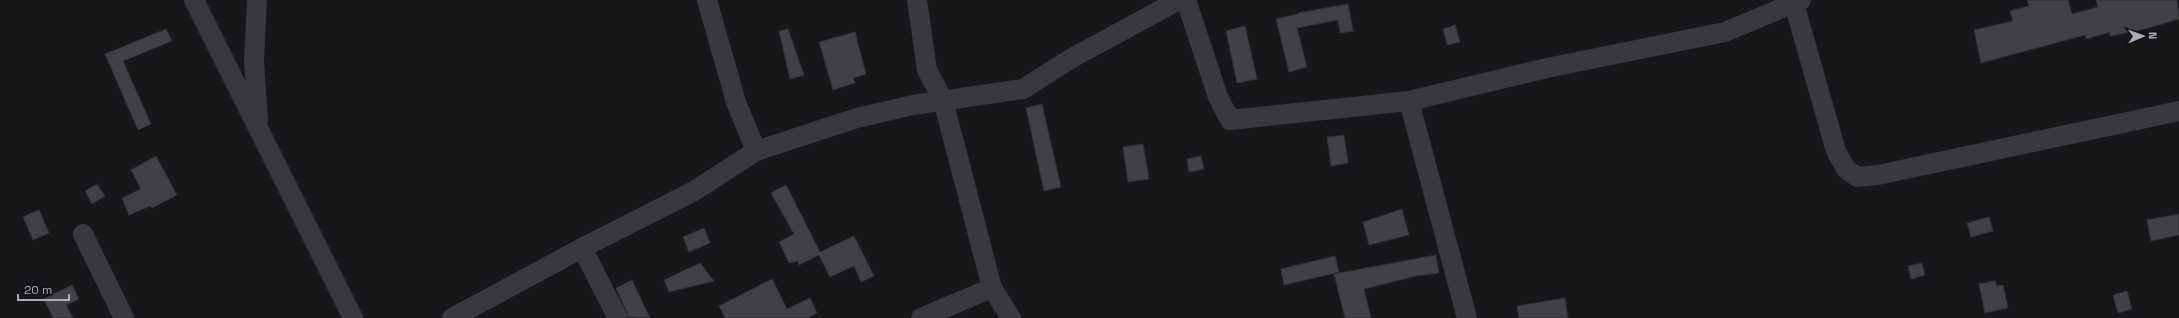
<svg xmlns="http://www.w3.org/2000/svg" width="2179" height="318" font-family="'Space Grotesk',sans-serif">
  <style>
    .building { fill: #414145; stroke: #313134 }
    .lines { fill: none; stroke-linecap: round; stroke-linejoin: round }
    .street { stroke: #38383d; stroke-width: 20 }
  </style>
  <rect width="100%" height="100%" fill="#171618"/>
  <!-- building -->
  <g class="building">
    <path d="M2027,0H2068L2072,14L2098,7L2096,0H2177L2179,19L2149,28L2110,36V32L2086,39L2085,35L1981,63L1974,30L2013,21L2010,11L2029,6Z"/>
    <path d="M1348,4L1353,31L1340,33L1338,20L1297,28L1307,67L1289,72L1276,19L1298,14V13Z"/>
    <path d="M1455,25L1460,42L1447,45L1443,29Z"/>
    <path d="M1245,26L1257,79L1237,83L1226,31Z"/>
    <path d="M166,29L172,41L123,61L151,124L138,130L105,54Z"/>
    <path d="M788,29L804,75L790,79L779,31Z"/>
    <path d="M855,32L866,74L853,78L855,83L833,90L819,42Z"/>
    <path d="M1042,104L1061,187L1044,191L1026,108Z"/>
    <path d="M1344,135L1348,163L1331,166L1327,137Z"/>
    <path d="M1143,144L1149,179L1128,182L1123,147Z"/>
    <path d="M156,156L177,195L152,208L150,206L129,215L122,198L141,189L131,170Z"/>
    <path d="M1201,156L1204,169L1189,172L1187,159Z"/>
    <path d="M97,184L105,196L92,204L85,191Z"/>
    <path d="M786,185L820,252L854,236L874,276L861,282L854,266L830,277L819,255L799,265L798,261L789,263L779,242L794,234L771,193Z"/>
    <path d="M1402,209L1409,235L1369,245L1363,222Z"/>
    <path d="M39,210L49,233L33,240L23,217Z"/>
    <path d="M2179,214V235L2151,241L2147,220Z"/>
    <path d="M1989,217L1993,231L1971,237L1967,223Z"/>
    <path d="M704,228L710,243L689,252L683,237Z"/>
    <path d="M1436,255L1439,273L1416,276L1364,289L1371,318H1345L1334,274Z"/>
    <path d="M1335,256L1339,272L1284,285L1281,269Z"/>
    <path d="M700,263L714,281L669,292L664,280Z"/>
    <path d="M1922,263L1925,275L1911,279L1908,266Z"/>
    <path d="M772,279L787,309L810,298L817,313L807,318H725L719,306Z"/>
    <path d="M632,280L650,318L629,317L616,288Z"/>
    <path d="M1995,281L1997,286L2003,285L2008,308L1985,313L1979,284Z"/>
    <path d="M72,285L79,299L66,305L73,318H53L44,299Z"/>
    <path d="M2127,291L2132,309L2118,313L2113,295Z"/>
    <path d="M1565,298L1568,318H1519L1517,306Z"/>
  </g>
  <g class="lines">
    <!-- street -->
    <g class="street">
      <path d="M194,0L353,318"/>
      <path d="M257,0L254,61L258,120"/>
      <path d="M707,0L736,102L756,151"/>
      <path d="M917,0L927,70L943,100L992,288L1011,318"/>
      <path d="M1186,0L1218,97L1230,120L1409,101L1547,68L1725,32L1801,0"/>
      <path d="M1793,0L1836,151L1846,169L1857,177L1878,175L2179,111"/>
      <path d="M1409,101L1467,318"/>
      <path d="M83,234L124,318"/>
      <path d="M582,248L618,318"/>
      <path d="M452,318L582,248L694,191L756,151L857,118L913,105L1023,89L1072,58L1179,0"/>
      <path d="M921,318L992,288"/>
    </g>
  </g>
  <!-- north arrow -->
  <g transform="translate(2143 36) rotate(88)" stroke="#121113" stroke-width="3" paint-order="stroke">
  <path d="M0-3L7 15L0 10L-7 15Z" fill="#a9adb8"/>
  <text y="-6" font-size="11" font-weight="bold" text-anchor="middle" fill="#a9adb8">N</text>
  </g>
  <!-- scale -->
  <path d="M18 294v6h51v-6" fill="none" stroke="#a9adb8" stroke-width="2"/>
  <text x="24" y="294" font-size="12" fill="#a9adb8" stroke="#121113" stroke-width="3" paint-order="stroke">20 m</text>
</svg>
